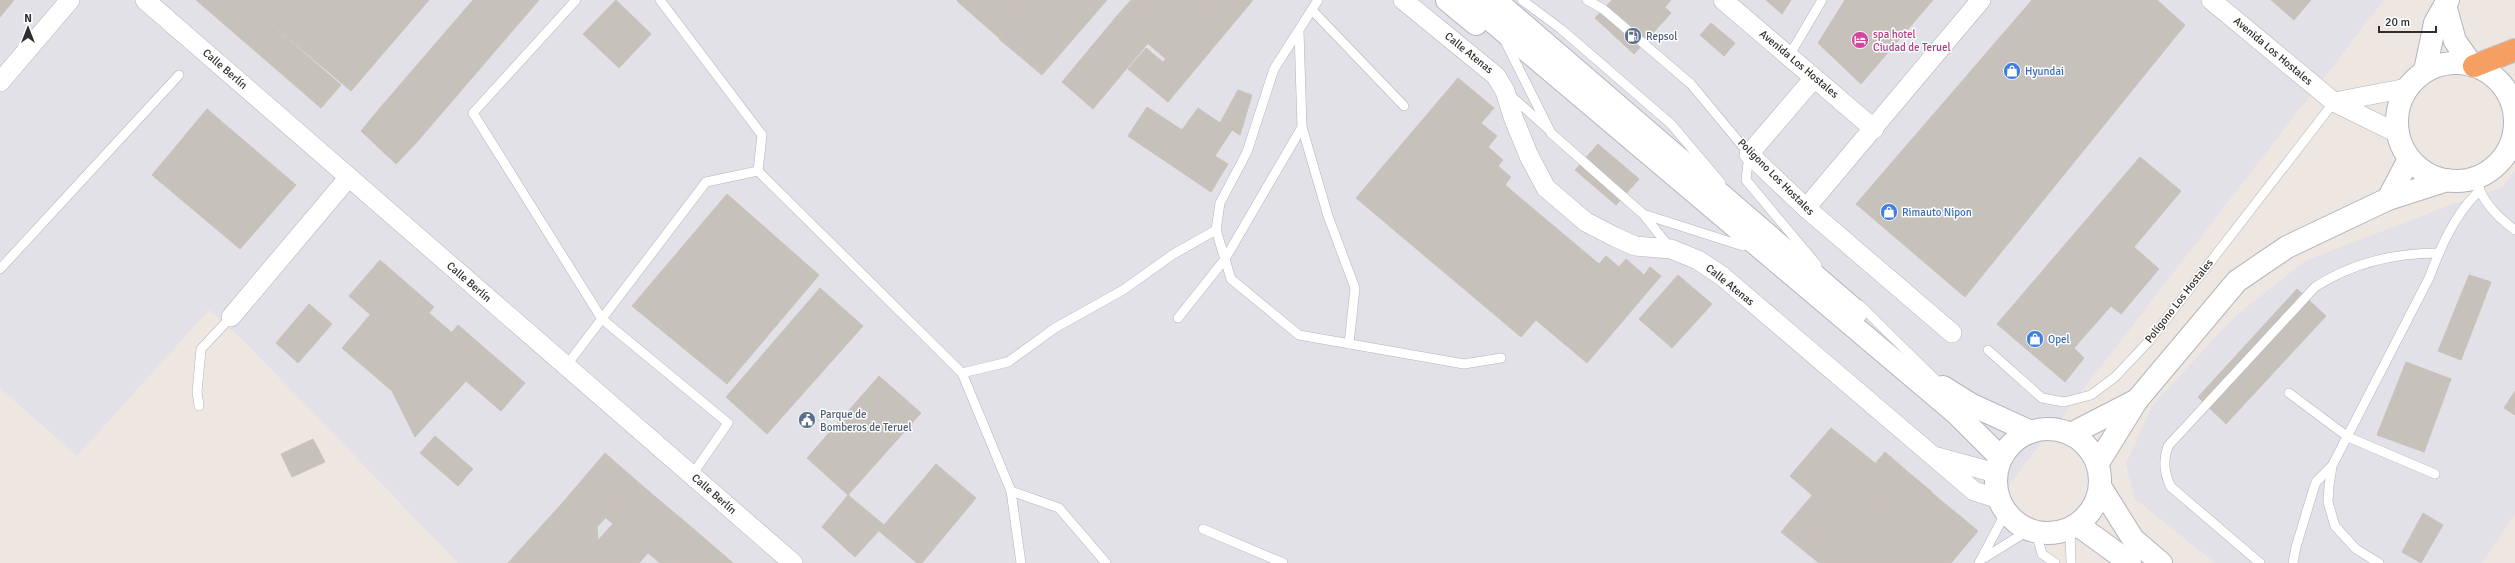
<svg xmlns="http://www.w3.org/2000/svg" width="2515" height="563" font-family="Signika,sans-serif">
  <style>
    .industrial { fill: #e1e1e7 }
    .building { fill: #c7c1bc; stroke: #cac2ba }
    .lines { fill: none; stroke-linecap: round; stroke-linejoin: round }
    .service-casing { stroke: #b1b5bd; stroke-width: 10 }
    .minor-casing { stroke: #b1b5bd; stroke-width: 20 }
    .tertiary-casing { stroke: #b1b5bd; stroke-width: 24 }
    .secondary-casing { stroke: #b1b5bd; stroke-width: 24 }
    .trunk-casing { stroke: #c4c4c4; stroke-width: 24 }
    .service { stroke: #fff; stroke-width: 9 }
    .minor { stroke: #fff; stroke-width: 19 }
    .tertiary { stroke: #fff; stroke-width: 22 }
    .secondary { stroke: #fff; stroke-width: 22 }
    .trunk { stroke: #f69f62; stroke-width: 22 }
    .labels { text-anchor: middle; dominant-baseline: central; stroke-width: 3; stroke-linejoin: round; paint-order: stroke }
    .hotel-label { font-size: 11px; fill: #b23c85; stroke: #fff; text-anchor: start }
    .service-label { font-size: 11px; fill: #4e5e75; stroke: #fff; text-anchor: start }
    .street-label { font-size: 11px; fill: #2e2e2e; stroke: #fff }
    .shop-label { font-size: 11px; fill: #366cbe; stroke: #fff; text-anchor: start }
  </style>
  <rect width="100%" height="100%" fill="#eee6e1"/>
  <!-- industrial -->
  <g class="industrial">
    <path d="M0,0H2384L1989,511L2053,563H458L243,340L209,310L77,456L0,388Z"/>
    <path d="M2515,171V514L2482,563H2215L2134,498L2126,464L2152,406L2234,317L2305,261L2453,204L2501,188Z"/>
  </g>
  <!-- building -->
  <g class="building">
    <path d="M0,0H14L0,17Z"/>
    <path d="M196,0H243L341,85L321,108Z"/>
    <path d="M243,0H429L351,91Z"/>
    <path d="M473,0H539L417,142L379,109Z"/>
    <path d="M616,0L651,34L619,68L583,34Z"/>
    <path d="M958,0H1032L999,38L957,1Z"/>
    <path d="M1032,0H1107L1042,75L999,39Z"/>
    <path d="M1131,0H1158L1132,30L1116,17Z"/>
    <path d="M1158,0H1215L1166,59L1132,30Z"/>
    <path d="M1215,0H1253L1168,102L1128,69L1146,48L1163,62Z"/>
    <path d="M1612,0H1657L1671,13L1634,54L1595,18Z"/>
    <path d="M1657,0H1671L1665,7Z"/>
    <path d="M1766,0H1791L1782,14Z"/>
    <path d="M1845,0H1933L1861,84L1818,43Z"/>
    <path d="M2032,0H2157L2185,25L1965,297L1856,204Z"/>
    <path d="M2271,0H2311L2294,20Z"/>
    <path d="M1116,17L1148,43L1093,109L1062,82Z"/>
    <path d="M1711,23L1735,43L1724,56L1700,35Z"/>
    <path d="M1458,78L1494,108L1481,123L1497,136L1488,147L1503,160L1498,166L1511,177L1505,185L1599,264L1606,256L1619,267L1626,259L1644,275L1650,267L1661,276L1587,363L1536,320L1521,337L1356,198Z"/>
    <path d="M1238,90L1252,95L1240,135L1232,130L1215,156L1228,164L1211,192L1128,136L1147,107L1182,130L1198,108L1220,123Z"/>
    <path d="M207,109L296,185L240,249L152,175Z"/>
    <path d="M379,109L417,142L396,164L361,131Z"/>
    <path d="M1598,144L1639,179L1616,205L1575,170Z"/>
    <path d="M2140,157L2181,191L2134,247L2159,269L2121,314L2111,306L2074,348L2084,358L2065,382L1997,324Z"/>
    <path d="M727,194L819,275L727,384L632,306Z"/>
    <path d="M380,260L434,307L403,343L349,296Z"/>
    <path d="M1678,275L1712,304L1672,348L1639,319Z"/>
    <path d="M2469,275L2491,282L2461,360L2438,351Z"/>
    <path d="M820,288L863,326L767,434L726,397Z"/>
    <path d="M2297,289L2326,316L2226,424L2198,397Z"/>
    <path d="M309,304L332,324L298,363L276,343Z"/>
    <path d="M429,313L484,360L466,381L411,334Z"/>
    <path d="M370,315L403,343L411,334L466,381L415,437L392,391L342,348Z"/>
    <path d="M458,325L525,383L501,411L466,381L484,360L452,332Z"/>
    <path d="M2406,362L2451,379L2424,452L2377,435Z"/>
    <path d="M879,376L921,413L848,495L807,458Z"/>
    <path d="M2515,391V415L2504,408Z"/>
    <path d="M1831,428L1854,446L1812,495L1790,476Z"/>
    <path d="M435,436L473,469L458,486L420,453Z"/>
    <path d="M313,439L325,462L292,477L281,454Z"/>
    <path d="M1854,446L1876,464L1803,550L1781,532Z"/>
    <path d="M1885,452L1908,472L1832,563H1819L1803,550Z"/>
    <path d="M605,453L638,482L597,527L565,500Z"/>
    <path d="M936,464L976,498L922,563H917L879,531Z"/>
    <path d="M1908,472L1932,492L1872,563H1832Z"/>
    <path d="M638,482L671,510L654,530L621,499Z"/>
    <path d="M1931,492L1955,512L1912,563H1872Z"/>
    <path d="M848,495L884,525L855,557L822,527Z"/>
    <path d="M621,499L676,549L664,563H660L648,553L639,563H624L598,540L613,524L605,517Z"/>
    <path d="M565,500L597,527L598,540L579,563H508Z"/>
    <path d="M671,510L689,525L672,545L654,530Z"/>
    <path d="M1954,511L1978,531L1951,563H1911Z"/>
    <path d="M2423,513L2443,525L2421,563L2402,552Z"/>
    <path d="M689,525L733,563H679L670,556L676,549L672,545Z"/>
    <path d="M598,540L624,563H579Z"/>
    <path d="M670,556L679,563H664Z"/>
  </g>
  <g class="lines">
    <defs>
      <g id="service">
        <path d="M576,0L473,113L602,319L728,423L692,475"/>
        <path d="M660,0L762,135L758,171"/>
        <path d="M1318,0L1274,69L1247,152L1220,203L1216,230L1231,279L1299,335L1464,364L1501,358"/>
        <path d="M1522,0L1561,29L1671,124L1721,183"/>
        <path d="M1587,0L1603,9L1691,84L1749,154L1746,180L1817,265"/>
        <path d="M1312,10L1404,106"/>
        <path d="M1506,43L1551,133L1643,214L1743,246"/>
        <path d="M1789,56L1822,0"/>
        <path d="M1510,95L1548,129"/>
        <path d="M1302,127L1328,216L1355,288L1349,344"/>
        <path d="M2476,177C2480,200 2497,217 2515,230"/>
        <path d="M1643,214L1670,248"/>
        <path d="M0,269L179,75"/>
        <path d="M1860,305L1940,384"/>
        <path d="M1178,318L1225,259L1302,127L1299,31"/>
        <path d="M1988,350L2042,398L2064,402L2091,395L2115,377L2150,340L2334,102"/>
        <path d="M566,366L706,182L758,171L962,373L1011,491L1021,563"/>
        <path d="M962,373L1008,362L1055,328L1123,290L1172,255L1216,230"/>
        <path d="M2289,393L2348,437L2435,474"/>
        <path d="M199,406L197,392L201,349L231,317"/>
        <path d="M1011,491L1059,508L1106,563"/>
        <path d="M1203,529L1283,563"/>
        <path d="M2070,529L2071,563"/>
        <path d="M2036,532L2042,554L2055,563"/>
        <path d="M1984,558L2029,530"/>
        <path d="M1979,563L2006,512"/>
        <path d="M2260,563L2171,487C2164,474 2163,460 2168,446L2315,287C2352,263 2395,253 2439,253"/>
        <path d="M2293,563L2296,547L2313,491L2316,482L2332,466"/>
        <path d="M2379,563L2356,549L2335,526L2328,502L2329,486L2332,466L2429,278C2441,246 2454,216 2478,192"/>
      </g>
      <g id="minor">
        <path d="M145,0L793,563"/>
        <path d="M1403,0L1496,76L1505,91L1513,117L1529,156L1546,188L1586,222L1615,237L1635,246L1671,249L1698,260L1722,276L1974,491L1999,499"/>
        <path d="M1723,0L1874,129"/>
        <path d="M2211,0L2334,102L2397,133"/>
        <path d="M1814,78L1749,154L1806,208L1952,333"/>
        <path d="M0,82L70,0"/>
        <path d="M2334,102L2407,88"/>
        <path d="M1806,208L1981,0"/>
        <path d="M231,317L349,177"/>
        <path d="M1937,457L1996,473"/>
      </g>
      <g id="tertiary">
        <path d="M2445,5L2455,41L2472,65"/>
        <circle cx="2456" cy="122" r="59"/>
        <path d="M2425,71L2435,23L2448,0"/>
        <path d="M2388,199L2409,159"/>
        <path d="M2071,434L2137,400"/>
        <path d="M2098,463L2137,400L2237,281L2287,247L2388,199L2447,180"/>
      </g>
      <g id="secondary">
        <path d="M1447,0L1476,24"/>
        <path d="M1467,0L1956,413L2001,458"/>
        <path d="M1495,0L1857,312"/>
        <path d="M1943,387L1972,405L2031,432"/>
        <circle cx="2048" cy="481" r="52"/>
        <path d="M2101,488L2133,539L2161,563"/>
        <path d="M2078,525L2130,563"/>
      </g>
      <path id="trunk" d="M2474,66L2515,50"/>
    </defs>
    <!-- service casing -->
    <use href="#service" class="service-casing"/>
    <!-- minor casing -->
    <use href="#minor" class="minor-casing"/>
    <!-- tertiary casing -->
    <use href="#tertiary" class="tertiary-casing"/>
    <!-- secondary casing -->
    <use href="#secondary" class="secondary-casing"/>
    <!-- trunk casing -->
    <use href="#trunk" class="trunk-casing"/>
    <!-- service -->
    <use href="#service" class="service"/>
    <!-- minor -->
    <use href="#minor" class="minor"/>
    <!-- tertiary -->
    <use href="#tertiary" class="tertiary"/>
    <!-- secondary -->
    <use href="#secondary" class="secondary"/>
    <!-- trunk -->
    <use href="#trunk" class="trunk"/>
  </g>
  <!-- icons -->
  <defs>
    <symbol id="fuel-disc" viewBox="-11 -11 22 22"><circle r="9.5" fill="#5c6f8a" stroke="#fff"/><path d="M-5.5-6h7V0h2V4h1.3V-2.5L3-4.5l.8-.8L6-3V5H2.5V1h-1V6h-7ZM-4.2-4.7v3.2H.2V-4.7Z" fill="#fff"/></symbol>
    <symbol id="hotel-disc" viewBox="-11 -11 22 22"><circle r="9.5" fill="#d1479c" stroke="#fff"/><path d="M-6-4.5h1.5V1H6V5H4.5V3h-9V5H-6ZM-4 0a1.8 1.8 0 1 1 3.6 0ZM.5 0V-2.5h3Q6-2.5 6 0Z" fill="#fff"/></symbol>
    <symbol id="shop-disc" viewBox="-11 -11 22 22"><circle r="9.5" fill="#3f7fe0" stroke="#fff"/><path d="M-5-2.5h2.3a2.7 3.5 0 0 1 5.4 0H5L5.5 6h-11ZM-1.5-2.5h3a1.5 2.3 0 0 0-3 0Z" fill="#fff"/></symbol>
    <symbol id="civic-disc" viewBox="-11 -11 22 22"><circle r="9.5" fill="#5c6f8a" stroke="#fff"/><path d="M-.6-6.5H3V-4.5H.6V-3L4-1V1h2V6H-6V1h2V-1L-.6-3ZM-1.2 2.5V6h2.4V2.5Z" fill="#fff"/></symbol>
  </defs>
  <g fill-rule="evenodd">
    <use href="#fuel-disc" x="1623" y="26" width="20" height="20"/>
    <use href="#hotel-disc" x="1850" y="30" width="20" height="20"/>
    <use href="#shop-disc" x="2002" y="61" width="20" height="20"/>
    <use href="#shop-disc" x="1879" y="202" width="20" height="20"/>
    <use href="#shop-disc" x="2025" y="329" width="20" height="20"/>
    <use href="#civic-disc" x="797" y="410" width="20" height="20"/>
  </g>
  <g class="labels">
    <!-- hotel labels -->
    <g class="hotel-label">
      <text x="1873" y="34">spa hotel<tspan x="1873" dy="13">Ciudad de Teruel</tspan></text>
    </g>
    <!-- service labels -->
    <g class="service-label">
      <text x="1646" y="36">Repsol</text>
      <text x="820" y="414">Parque de<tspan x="820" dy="13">Bomberos de Teruel</tspan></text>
    </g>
    <!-- street labels -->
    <g class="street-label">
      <text transform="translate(2273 51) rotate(40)">Avenida Los Hostales</text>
      <text transform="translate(1469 53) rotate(39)">Calle Atenas</text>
      <text transform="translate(1799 64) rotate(40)">Avenida Los Hostales</text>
      <text transform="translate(225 69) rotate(41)">Calle Berlín</text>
      <text transform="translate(1776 177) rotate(45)">Polígono Los Hostales</text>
      <text transform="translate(469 282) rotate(41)">Calle Berlín</text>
      <text transform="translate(1730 285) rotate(39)">Calle Atenas</text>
      <text transform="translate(2179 301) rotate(-52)">Polígono Los Hostales</text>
      <text transform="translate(714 494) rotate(41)">Calle Berlín</text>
    </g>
    <!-- shop labels -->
    <g class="shop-label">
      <text x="2025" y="71">Hyundai</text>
      <text x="1902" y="212">Rimauto Nipon</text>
      <text x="2048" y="339">Opel</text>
    </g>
  </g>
  <!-- north arrow -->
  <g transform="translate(28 28)" stroke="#ffffff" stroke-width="3" paint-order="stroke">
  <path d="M0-3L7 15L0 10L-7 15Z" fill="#2e2e2e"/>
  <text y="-6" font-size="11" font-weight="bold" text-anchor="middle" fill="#2e2e2e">N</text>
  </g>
  <!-- scale -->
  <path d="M2379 26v6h57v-6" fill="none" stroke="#2e2e2e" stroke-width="2"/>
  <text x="2385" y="26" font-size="12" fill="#2e2e2e" stroke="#ffffff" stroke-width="3" paint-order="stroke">20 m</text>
</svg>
